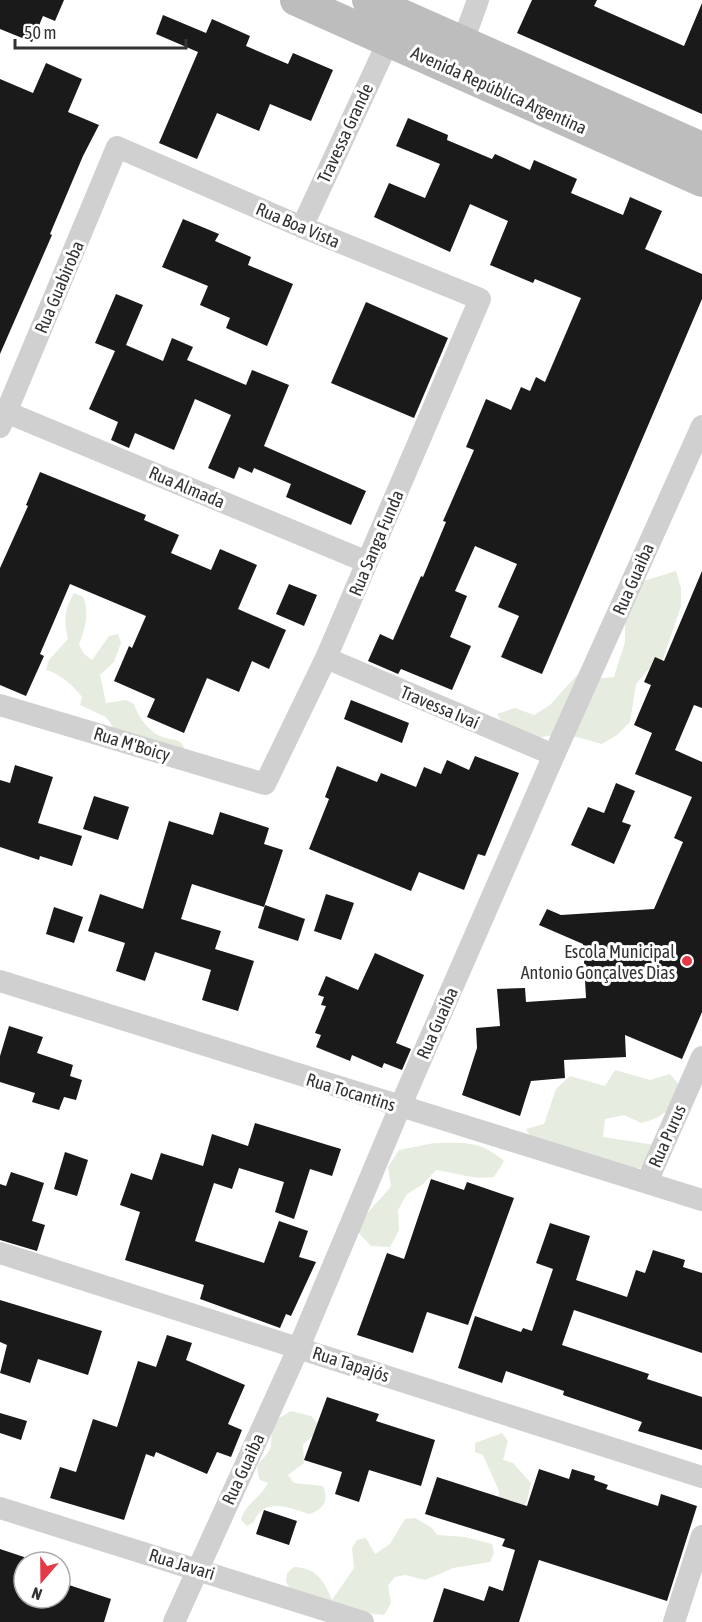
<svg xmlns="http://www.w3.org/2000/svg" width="702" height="1622" font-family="'Asap Condensed',sans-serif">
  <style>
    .green { fill: #e6ecdf }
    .building { fill: #1a1a1a }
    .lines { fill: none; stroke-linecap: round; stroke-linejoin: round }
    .minor { stroke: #d0d0d0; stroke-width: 22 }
    .secondary { stroke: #bdbdbd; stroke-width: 32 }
    .poi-dot { fill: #e63946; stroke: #fff; stroke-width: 2 }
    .labels { text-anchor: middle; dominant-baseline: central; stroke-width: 6; stroke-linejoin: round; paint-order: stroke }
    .street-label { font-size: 18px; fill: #333; stroke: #fff }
    .poi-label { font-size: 18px; fill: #333; stroke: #fff; text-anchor: end }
  </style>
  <rect width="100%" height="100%" fill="#fff"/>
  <!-- green -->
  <g class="green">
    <path d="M676,571L681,588V606L663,659L648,670L636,684L630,722L617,735L602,744C590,741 577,736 565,735C528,733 522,758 497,714L515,708L534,715L550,705L577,675L595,679L614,677L625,642V602L634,584Z"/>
    <path d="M74,593L83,597C90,615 85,627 79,645L84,654L92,660L109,636L118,634L121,643L114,662L100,675L106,703L126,700L134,704C137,715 148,730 158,735C173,743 184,734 186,757L118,734L106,717L80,705L82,697C74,686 59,673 46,670L49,660L68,639C64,619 64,611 74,593Z"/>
    <path d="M615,1070L650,1080L670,1074L680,1086C670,1110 667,1116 641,1123L624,1115L605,1119L603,1137L655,1145L653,1164L635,1169L536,1145L526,1129L544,1124L556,1089L570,1076L605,1086Z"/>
    <path d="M434,1143C465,1143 479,1140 504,1161L494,1177C471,1180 459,1173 436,1170L423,1184L407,1194L398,1210L399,1230L390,1247L371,1246L358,1232C366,1209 377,1205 391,1186L388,1167L399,1150Z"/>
    <path d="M291,1411L311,1416L317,1423V1432L303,1444L304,1463L288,1475L294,1483L323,1486C329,1501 324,1509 309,1514C290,1508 264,1496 254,1522L247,1526L241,1520C246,1502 260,1499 268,1483L260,1480C251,1459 268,1461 271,1445C272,1436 271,1429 274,1421Z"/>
    <path d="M502,1433L508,1441L503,1460L513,1463L531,1483L527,1501L522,1508L498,1510L499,1491L483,1455L475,1452V1443Z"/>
    <path d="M415,1518L432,1528L437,1535L465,1537L492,1544L494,1553L490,1562L453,1568L425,1580L405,1575L395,1577L388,1585L391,1603L384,1615L374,1614L291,1590L286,1582L287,1573L294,1567C317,1568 324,1581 332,1600L354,1568L352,1548L357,1540L366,1538L375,1554L390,1544L405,1519Z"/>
  </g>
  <!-- building -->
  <g class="building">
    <path d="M0,0H64L55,21L43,16L32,42L0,29Z"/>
    <path d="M532,0H597L594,6L684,46L702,3V114L517,33Z"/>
    <path d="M163,15L206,33L212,19L250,36L246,46L288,64L293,53L333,70L311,121L270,104L259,131L217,113L197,159L159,143L198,52L156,34Z"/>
    <path d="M46,63L82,79L68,112L99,125L83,156L50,234L52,235L0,354V79L33,93Z"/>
    <path d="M408,118L448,135L447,140L492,159L495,154L530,170L534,160L577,179L571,193L623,215L630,197L662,211L645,249L702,274V299L542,674L501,657L519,616L498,607L517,564L475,546L455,591L467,596L450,637L471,646L452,690L401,669L398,674L368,661L380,634L393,640L421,576L423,577L446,522L443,521L474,450L466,447L486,399L511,410L521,387L530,391L536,377L545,382L581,298L535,279L533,283L490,265L508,221L470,204L450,252L374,217L389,183L425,198L440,164L396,146Z"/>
    <path d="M183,219L219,234L215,241L251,257L248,265L293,284L267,346L226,328L230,318L200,305L208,286L162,267Z"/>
    <path d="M116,294L143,305L126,345L163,361L172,338L193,347L187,360L246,385L252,370L289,385L264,446L366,491L351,525L286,497L291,484L254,468L252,473L239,467L234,479L208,468L231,415L195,399L174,450L135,433L129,448L111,440L118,422L89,409L115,351L95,343Z"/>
    <path d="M366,302L448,338L414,418L331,383Z"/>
    <path d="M40,472L146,515L144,520L179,535L171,553L211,570L220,549L257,565L238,609L286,630L269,669L252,661L239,692L207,678L184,733L147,717L155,699L114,681L129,646L132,648L146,616L70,584L40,654L44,656L26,696L0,685V568L28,506L26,505Z"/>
    <path d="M702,571V708L694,705L675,750L702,762V1012L682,1059L625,1035L626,1057L564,1060L565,1078L531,1081L520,1116L462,1095L477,1048L476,1028L500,1026L497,989L525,988L526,1002L586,998L583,944L539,925L547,909L561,915L654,909L683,842L674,838L692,797L635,774L652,733L634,725L651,685L644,682L655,657L664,661Z"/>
    <path d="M289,584L317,595L304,626L276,614Z"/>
    <path d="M351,700L409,723L402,743L344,719Z"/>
    <path d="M475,756L519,773L485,856L478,854L464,890L419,872L411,891L309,849L329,799L325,797L337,766L377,782L381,773L416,787L424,767L441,774L447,760L469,770Z"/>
    <path d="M15,765L53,777L38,823L82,836L72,866L40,856L39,860L0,847V780L10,783Z"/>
    <path d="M616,783L635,791L622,822L631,825L614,864L571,845L588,807L604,813Z"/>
    <path d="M94,796L129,807L118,840L83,829Z"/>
    <path d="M220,812L269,828L264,844L283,850L264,907L192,884L181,919L221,931L215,949L254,961L238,1011L202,1000L211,970L155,952L145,981L116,971L125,943L88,931L100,894L143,909L169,821L213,835Z"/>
    <path d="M326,894L354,903L341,940L314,931Z"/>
    <path d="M265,905L305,919L298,941L258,928Z"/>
    <path d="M54,907L83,917L74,943L46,934Z"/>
    <path d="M375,953L424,975L396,1043L411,1049L402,1070L384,1063L382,1068L352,1055L350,1061L316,1047L321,1035L315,1033L326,1006L321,1005L324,997L318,995L326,976L358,990Z"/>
    <path d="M9,1026L43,1037L37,1053L73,1065L70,1076L82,1080L76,1100L64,1097L59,1110L32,1102L35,1093L0,1082V1056Z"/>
    <path d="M255,1123L341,1149L332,1176L310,1169L294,1219L275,1212L284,1182L239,1168L232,1189L214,1183L195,1241L264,1263L279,1221L308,1231L299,1257L316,1262L291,1316L286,1314L280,1328L200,1299L204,1285L125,1260L140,1212L120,1205L131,1173L152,1180L161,1153L203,1166L212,1134L248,1146Z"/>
    <path d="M65,1152L88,1160L77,1196L54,1189Z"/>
    <path d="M11,1172L44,1183L32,1221L45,1225L37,1251L0,1240V1184L6,1186Z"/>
    <path d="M431,1179L464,1190L467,1182L514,1198L468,1325L427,1312L413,1353L357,1335L387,1253L404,1259Z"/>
    <path d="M550,1223L590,1236L576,1280L627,1297L636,1270L645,1273L653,1250L685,1260L683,1267L702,1273V1353L574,1310L562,1345L649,1374L647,1379L702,1397V1450L638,1431L642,1422L563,1395L564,1391L506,1371L502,1383L458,1368L475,1316L521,1332L523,1328L532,1331L553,1269L536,1263Z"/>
    <path d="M0,1300L102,1331L88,1375L38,1359L30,1383L0,1373L7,1345L0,1342Z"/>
    <path d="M167,1335L192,1343L186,1360L245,1385L228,1424L242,1430L231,1457L217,1452L207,1474L156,1452L154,1457L146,1454L124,1520L50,1498L60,1467L76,1472L93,1419L117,1427L138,1361L156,1367Z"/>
    <path d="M327,1397L379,1414L376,1421L435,1440L421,1486L369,1470L359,1502L335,1494L342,1472L304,1460Z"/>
    <path d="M0,1413L27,1421L21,1440L0,1433Z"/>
    <path d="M539,1469L569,1479L572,1469L595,1476L594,1480L608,1485L606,1489L658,1506L661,1494L697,1506L667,1601L539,1560L519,1622H433L444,1588L484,1601L489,1586L503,1591L515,1550L502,1546L505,1539L425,1514L437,1477L527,1506Z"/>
    <path d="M264,1510L297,1521L289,1545L256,1534Z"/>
    <path d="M0,1549L24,1557V1598H60V1582L111,1599L104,1622H0Z"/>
  </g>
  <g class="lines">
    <!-- minor -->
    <g class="minor">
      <path d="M458,55L478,0"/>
      <path d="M302,227L395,27"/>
      <path d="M6,412L367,562"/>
      <path d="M0,427L117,147L302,227L480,299L326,658L265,784L0,705"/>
      <path d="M326,658L554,755"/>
      <path d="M0,981L702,1200"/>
      <path d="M647,1182L702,1057"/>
      <path d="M0,1253L702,1477"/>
      <path d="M0,1508L363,1622"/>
      <path d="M174,1622L299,1347L400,1107L554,755L702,426"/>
      <path d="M674,1622L702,1536"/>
    </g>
    <!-- secondary -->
    <g class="secondary">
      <path d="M296,0L702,181"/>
      <path d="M368,0L702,148"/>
    </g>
  </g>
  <!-- markers -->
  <circle class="poi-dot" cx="687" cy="961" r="6"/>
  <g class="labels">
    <!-- street labels -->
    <g class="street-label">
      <text transform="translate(499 90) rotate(24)">Avenida República Argentina</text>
      <text transform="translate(345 133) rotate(-65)">Travessa Grande</text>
      <text transform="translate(298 225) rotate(23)">Rua Boa Vista</text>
      <text transform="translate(59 287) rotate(-67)">Rua Guabiroba</text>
      <text transform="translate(187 487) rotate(23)">Rua Almada</text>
      <text transform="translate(376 543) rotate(-67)">Rua Sanga Funda</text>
      <text transform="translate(633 579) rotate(-66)">Rua Guaiba</text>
      <text transform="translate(440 707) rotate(23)">Travessa Ivaí</text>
      <text transform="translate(132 744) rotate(17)">Rua M'Boicy</text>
      <text transform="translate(437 1023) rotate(-66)">Rua Guaiba</text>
      <text transform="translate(351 1092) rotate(17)">Rua Tocantins</text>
      <text transform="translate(667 1136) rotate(-66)">Rua Purus</text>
      <text transform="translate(351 1364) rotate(18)">Rua Tapajós</text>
      <text transform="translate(243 1469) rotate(-65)">Rua Guaiba</text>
      <text transform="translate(182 1564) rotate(17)">Rua Javari</text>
    </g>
    <!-- poi labels -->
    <g class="poi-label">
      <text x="675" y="951">Escola Municipal<tspan x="675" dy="21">Antonio Gonçalves Dias</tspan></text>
    </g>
  </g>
  <!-- north arrow -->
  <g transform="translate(42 1580) rotate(200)"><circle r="28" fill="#ffffff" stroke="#adadad" stroke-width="1.5"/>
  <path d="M0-4.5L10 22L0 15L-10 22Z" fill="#e63946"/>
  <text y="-9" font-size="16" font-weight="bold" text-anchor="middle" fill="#333333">N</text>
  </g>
  <!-- scale -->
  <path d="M15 39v9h171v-9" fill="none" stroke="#333333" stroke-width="3"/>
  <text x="24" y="39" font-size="18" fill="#333333" stroke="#ffffff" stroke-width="4.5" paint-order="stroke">50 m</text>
</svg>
